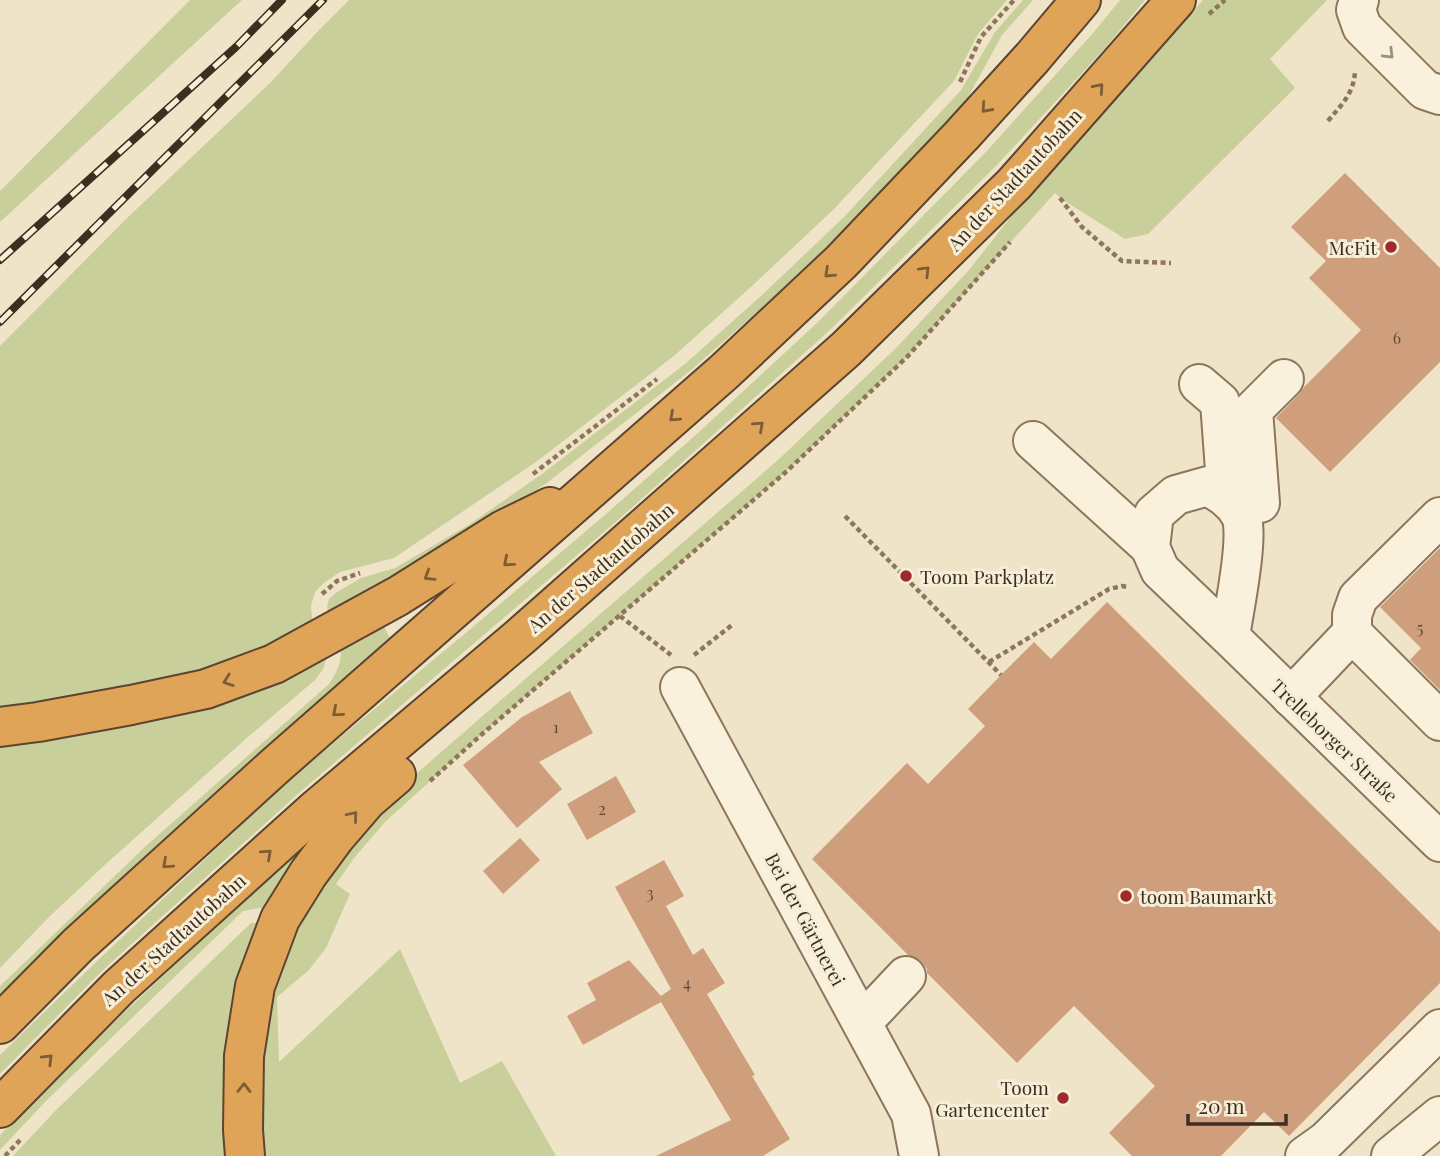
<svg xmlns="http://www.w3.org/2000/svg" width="1440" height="1156" font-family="'Playfair Display',serif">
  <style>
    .green { fill: #c9cf9b }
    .building { fill: #cf9f7d }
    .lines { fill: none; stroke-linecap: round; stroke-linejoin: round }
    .minor-casing { stroke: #8d765c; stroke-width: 42 }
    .highway-casing { stroke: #5b4430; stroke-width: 42 }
    .path { stroke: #8d765c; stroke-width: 4.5; stroke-dasharray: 5 3.5; stroke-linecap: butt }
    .minor { stroke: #faf1dc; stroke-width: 38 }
    .highway { stroke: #e0a458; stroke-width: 38 }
    .rail-casing { stroke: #3d2e20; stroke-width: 8 }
    .rail { stroke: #f7eed8; stroke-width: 5; stroke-dasharray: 16; stroke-linecap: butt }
    .oneway { stroke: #9c907e }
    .oneway2 { stroke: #7e5d36 }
    .poi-dot { fill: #9e2a2b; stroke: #f7eed8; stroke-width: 2.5 }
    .labels { text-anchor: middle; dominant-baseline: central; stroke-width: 6; stroke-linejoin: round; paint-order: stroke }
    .number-label { font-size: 16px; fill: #624a37 }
    .street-label { font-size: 19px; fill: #3d2e20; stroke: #f7eed8 }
    .poi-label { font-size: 19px; fill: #3d2e20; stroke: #f7eed8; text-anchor: end }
  </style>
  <rect width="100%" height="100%" fill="#f0e4c8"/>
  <!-- green -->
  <g class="green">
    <path d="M190,0H242L0,222V191Z"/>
    <path d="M349,0H1007L978,34L954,81L833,210L752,286L675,355L536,462L394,558L340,572L324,583L315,592L311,606L313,627L274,647L156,687L0,713V346L125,220L271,82L320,29Z"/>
    <path d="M1023,0H1033L1002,35L966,101L849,226L767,303L690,371L548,482L473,536L329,620L327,607L329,599L337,592L361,578L395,568L470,524L542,474L685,364L762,295L844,217L961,90L995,32Z"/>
    <path d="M1120,0H1145L1107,46L997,165L829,331L618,520L299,793L103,970L0,1074V1055L6,1049L95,963L288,781L474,626L606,514L699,432L818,322L984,154L1093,33Z"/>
    <path d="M1203,0H1327L1270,59L1295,88L1148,234L1125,239L1060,198L1055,193L907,357L787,471L481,735L385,822L355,857L336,884L350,894L326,948L309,970L277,997L279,1062L400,949L460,1083L502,1061L556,1156H263L261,1107L264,1033L270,992L295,921L372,812L778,460L896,348L969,270L1039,181Z"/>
    <path d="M381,621L391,640C255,753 124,871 0,997V986L147,845L329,684C337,672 344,659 339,645Z"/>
    <path d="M325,651L327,657L323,669L315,680L248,737L108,862L50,916L0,968V741Z"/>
    <path d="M327,825L272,906L243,911L47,1100L0,1150V1135C59,1073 122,1014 185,956C232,912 279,868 327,825Z"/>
    <path d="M263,922L228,1156H13L55,1111L251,923Z"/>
  </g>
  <!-- building -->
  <g class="building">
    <path d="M1345,173L1440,268V362L1330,472L1276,418L1299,394L1304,387L1361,330L1309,278L1326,261L1291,227Z"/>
    <path d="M1440,548V690L1410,660L1421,648L1380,607Z"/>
    <path d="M1107,602L1440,932V983L1289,1136L1264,1112L1221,1156H1132L1109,1133L1155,1086L1074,1006L1017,1063L927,973V969L921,961L908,955L812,859L907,763L928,784L985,726L968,709L1001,675L1034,642L1051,659Z"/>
    <path d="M570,691L593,733L539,762L562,789L517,828L463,765L522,717Z"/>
    <path d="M616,776L636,812L587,840L567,804Z"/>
    <path d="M520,838L540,860L503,894L483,871Z"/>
    <path d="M664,860L684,896L666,906L693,955L703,948L725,983L707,994L755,1075L752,1076L790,1139L763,1156H656L731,1120L661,1002L583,1045L567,1016L596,1000L587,983L629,960L661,996L671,989L615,887Z"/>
  </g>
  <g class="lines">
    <defs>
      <g id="minor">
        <path d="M1359,0L1356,10L1362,27L1425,90L1440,95"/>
        <path d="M1199,384L1220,402L1227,497"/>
        <path d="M1033,441L1150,547"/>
        <path d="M1260,503L1253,410L1284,379"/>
        <path d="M1440,517L1358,598L1352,615V633L1440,721"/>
        <path d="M1230,637L1160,570L1150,547L1154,514L1176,495L1208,486C1220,493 1232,500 1240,514C1251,530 1233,614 1230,637L1440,842"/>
        <path d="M680,687L911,1114L919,1156"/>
        <path d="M1291,697L1352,633"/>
        <path d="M873,1011L906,976"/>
        <path d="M1305,1156L1326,1141L1440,1029"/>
        <path d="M1391,1156L1440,1116"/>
      </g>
      <g id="highway">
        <path d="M0,727L38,722L131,705L206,689L274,664L398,596L503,530L550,507"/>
        <path d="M0,1024L78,945L275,766L725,371L841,262L962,135L1032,58L1081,0"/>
        <path d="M0,1108L119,987L314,811L520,637L846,349L1014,184L1176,0"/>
        <path d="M245,1156L243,1130L244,1056L255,986L280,919L308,874L336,836L367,800L396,775"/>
      </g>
    </defs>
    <!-- minor casing -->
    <use href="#minor" class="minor-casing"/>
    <!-- highway casing -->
    <use href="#highway" class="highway-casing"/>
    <!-- path -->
    <g class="path">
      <path d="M1209,14L1225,0"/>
      <path d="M960,82L981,37L1014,0"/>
      <path d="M1328,121C1341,105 1354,94 1355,71"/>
      <path d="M1060,198L1082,227L1122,261L1171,263"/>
      <path d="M533,474L657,379"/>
      <path d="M845,516L1001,675"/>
      <path d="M322,594L337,581L360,573"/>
      <path d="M620,616L671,655"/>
      <path d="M694,655L732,625"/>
      <path d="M989,662L1109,589L1122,586L1128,587"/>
      <path d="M430,781L481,735L787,471L907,357L1010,242"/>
      <path d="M5,1156L21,1139"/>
    </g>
    <!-- minor -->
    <use href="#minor" class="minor"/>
    <!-- highway -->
    <use href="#highway" class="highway"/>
    <defs>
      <g id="rail">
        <path d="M0,260L236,47L282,0"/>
        <path d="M0,322L323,0"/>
      </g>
    </defs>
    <!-- rail casing -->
    <use href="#rail" class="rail-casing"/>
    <!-- rail -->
    <use href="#rail" class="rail"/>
  </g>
  <!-- one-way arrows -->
  <defs><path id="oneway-chevron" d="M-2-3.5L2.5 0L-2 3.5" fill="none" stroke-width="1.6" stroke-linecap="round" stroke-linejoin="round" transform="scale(1.75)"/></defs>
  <use class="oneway" href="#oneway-chevron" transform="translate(1389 54) rotate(45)"/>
  <g class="oneway2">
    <use href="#oneway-chevron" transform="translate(1099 88) rotate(-49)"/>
    <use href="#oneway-chevron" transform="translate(986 108) rotate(132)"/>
    <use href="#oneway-chevron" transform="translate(925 271) rotate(-45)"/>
    <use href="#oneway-chevron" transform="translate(829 273) rotate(137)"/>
    <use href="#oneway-chevron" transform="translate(674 417) rotate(138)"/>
    <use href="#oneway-chevron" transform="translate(759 426) rotate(-42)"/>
    <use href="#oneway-chevron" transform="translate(508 562) rotate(139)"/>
    <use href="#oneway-chevron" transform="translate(429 576) rotate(148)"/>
    <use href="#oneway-chevron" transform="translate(228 681) rotate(160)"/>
    <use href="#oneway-chevron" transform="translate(337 712) rotate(139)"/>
    <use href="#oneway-chevron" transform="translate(353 816) rotate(-50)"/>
    <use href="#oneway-chevron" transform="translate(267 854) rotate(-42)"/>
    <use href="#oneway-chevron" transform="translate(167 864) rotate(138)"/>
    <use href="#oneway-chevron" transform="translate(48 1059) rotate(-45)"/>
    <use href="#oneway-chevron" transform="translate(244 1088) rotate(-89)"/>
  </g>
  <!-- markers -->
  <g class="poi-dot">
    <circle cx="1391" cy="247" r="7"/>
    <circle cx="906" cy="576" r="7"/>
    <circle cx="1126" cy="896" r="7"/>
    <circle cx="1063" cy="1098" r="7"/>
  </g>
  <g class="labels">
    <!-- number labels -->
    <g class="number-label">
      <text x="1397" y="337">6</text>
      <text x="1420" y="627">5</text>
      <text x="556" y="726">1</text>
      <text x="602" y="808">2</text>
      <text x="650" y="892">3</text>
      <text x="687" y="982">4</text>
    </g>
    <!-- street labels -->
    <g class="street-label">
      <text transform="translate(1014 179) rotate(-47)">An der Stadtautobahn</text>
      <text transform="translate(600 567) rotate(-41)">An der Stadtautobahn</text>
      <text transform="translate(1335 740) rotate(44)">Trelleborger Straße</text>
      <text transform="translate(806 919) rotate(62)">Bei der Gärtnerei</text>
      <text transform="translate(173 939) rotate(-42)">An der Stadtautobahn</text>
    </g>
    <!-- poi labels -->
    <g class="poi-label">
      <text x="1377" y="247">McFit</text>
      <text x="920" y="576" text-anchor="start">Toom Parkplatz</text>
      <text x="1140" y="896" text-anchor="start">toom Baumarkt</text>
      <text x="1049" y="1087">Toom<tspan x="1049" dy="22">Gartencenter</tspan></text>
    </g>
  </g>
  <!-- scale -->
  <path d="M1188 1114v10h98v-10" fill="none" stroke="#3d2e20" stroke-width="3.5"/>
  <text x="1198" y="1114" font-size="21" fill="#3d2e20" stroke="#f7eed8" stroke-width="5" paint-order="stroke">20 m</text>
</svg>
